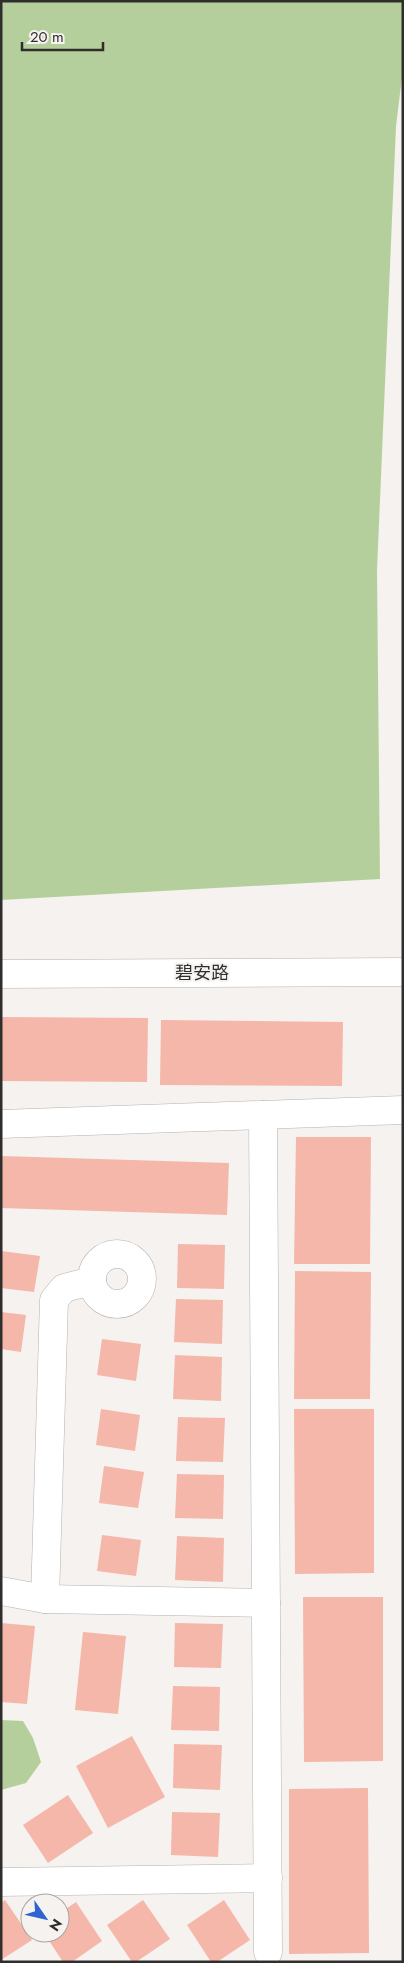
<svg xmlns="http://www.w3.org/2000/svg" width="404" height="1963" font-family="Jost,'Noto Sans SC',sans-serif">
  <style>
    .water { fill: #b5cf9c }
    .building { fill: #f5b7a9 }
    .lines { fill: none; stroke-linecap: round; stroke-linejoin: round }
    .minor-casing { stroke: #b5b2af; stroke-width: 29 }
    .minor { stroke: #fff; stroke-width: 28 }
    .labels { text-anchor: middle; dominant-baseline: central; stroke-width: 4; stroke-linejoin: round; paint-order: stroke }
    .street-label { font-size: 18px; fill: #2f2e2d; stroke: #f5f2ef }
  </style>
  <rect width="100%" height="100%" fill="#f5f2ef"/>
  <!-- water -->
  <g class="water">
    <path d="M1,1H403V69L396,126L377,570L380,879L1,900Z"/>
    <path d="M1,1720L23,1721L33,1738L41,1762L26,1783L1,1790Z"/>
  </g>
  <!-- building -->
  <g class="building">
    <path d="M1,1017L148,1018L147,1082L1,1081Z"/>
    <path d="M161,1020L343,1022L342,1086L160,1085Z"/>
    <path d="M296,1137H371L370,1264H294Z"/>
    <path d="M1,1156L229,1163L227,1215L1,1208Z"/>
    <path d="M178,1244L225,1245L224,1289L177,1288Z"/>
    <path d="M1,1251L40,1256L34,1292L1,1288Z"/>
    <path d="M295,1271L371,1272L370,1399H294Z"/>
    <path d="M176,1299L223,1300L222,1344L174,1342Z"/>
    <path d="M1,1312L26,1315L21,1352L1,1349Z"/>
    <path d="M102,1339L141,1344L136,1381L97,1375Z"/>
    <path d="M175,1355L222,1357L221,1401L173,1399Z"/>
    <path d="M101,1409L140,1415L135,1451L96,1445Z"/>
    <path d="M294,1409H374V1573L295,1574Z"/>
    <path d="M178,1417L225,1418L223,1462L176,1461Z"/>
    <path d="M104,1466L144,1472L138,1508L99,1503Z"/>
    <path d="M177,1474L224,1475L223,1519L175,1518Z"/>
    <path d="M102,1535L141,1540L136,1576L97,1571Z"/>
    <path d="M177,1536L224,1538L223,1582L175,1580Z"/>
    <path d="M303,1597H383V1761L304,1762Z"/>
    <path d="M1,1623L35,1626L27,1704L1,1702Z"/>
    <path d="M175,1623L223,1624L221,1668L174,1667Z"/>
    <path d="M83,1632L126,1636L118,1714L75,1710Z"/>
    <path d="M173,1686L220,1687L219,1731L171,1730Z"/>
    <path d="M132,1736L165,1797L108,1828L76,1766Z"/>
    <path d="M174,1744L222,1745L220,1790L173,1788Z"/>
    <path d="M368,1788L369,1953L289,1954V1789Z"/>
    <path d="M68,1795L93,1833L48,1863L23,1825Z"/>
    <path d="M172,1812L220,1813L218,1857L171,1855Z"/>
    <path d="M5,1900L32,1940L1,1960V1903Z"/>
    <path d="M143,1900L170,1939L136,1962H132L107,1925Z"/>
    <path d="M224,1900L250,1940L217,1962H211L187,1925Z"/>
    <path d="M76,1902L102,1941L72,1962H63L44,1933H60V1913Z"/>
  </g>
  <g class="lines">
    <defs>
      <g id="minor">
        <path d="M1,974L403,972"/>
        <path d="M263,1115L268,1952"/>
        <path d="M1,1124L403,1110"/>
        <circle cx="117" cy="1279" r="25"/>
        <path d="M1,1591L45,1599L266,1603"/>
        <path d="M45,1599L54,1300L64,1288L92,1281"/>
        <path d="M1,1882L268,1878"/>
      </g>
    </defs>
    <!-- minor casing -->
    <use href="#minor" class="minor-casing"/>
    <!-- minor -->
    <use href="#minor" class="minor"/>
  </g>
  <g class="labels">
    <!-- street labels -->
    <g class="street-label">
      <text x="202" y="973">碧安路</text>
    </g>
  </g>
  <!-- border -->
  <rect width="404" height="1963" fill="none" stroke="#2f2e2d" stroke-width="5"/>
  <!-- north arrow -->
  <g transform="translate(45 1918) rotate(124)"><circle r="24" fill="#f5f2ef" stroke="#a6a4a1"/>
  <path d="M0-4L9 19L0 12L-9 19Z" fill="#2f63d2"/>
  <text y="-8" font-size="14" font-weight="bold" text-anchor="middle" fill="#2f2e2d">N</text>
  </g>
  <!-- scale -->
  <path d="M22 42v8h81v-8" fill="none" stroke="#2f2e2d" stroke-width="2.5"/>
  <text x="30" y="42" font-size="15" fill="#2f2e2d" stroke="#f5f2ef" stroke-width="4" paint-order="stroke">20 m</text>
</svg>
